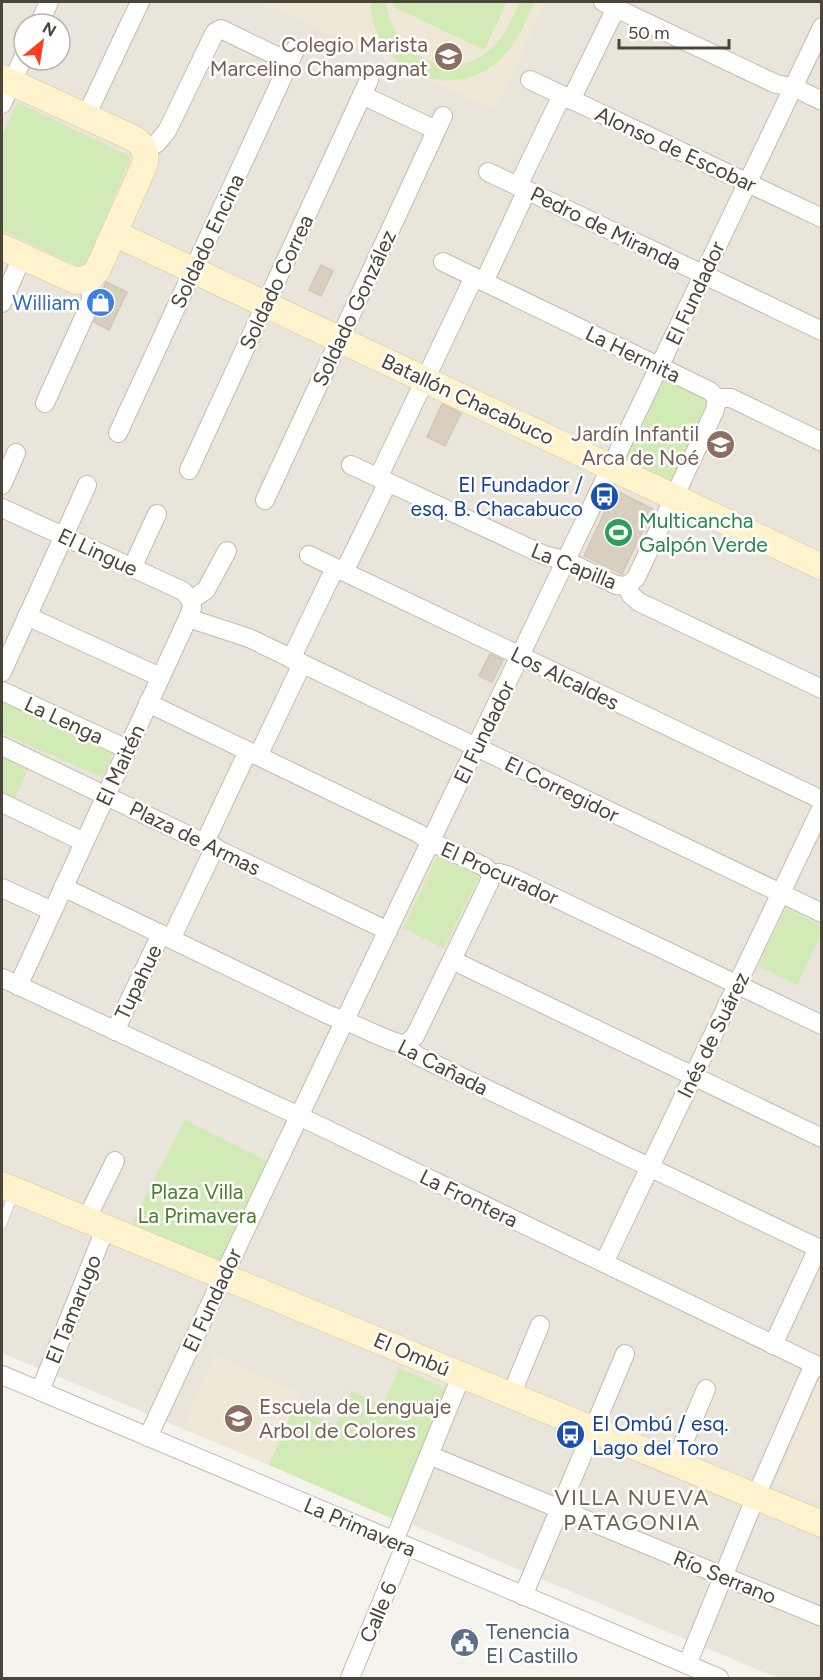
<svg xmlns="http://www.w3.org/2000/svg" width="823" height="1680" font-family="Figtree,sans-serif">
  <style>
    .residential { fill: #eae5da; fill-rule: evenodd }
    .education { fill: #efe8d6 }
    .park { fill: #d2eab5 }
    .building { fill: #d8cfc1; stroke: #d3c7b4; stroke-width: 1.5 }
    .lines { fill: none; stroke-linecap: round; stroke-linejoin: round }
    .lane-casing { stroke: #c2bbae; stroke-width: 10 }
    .street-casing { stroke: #c2bbae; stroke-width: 20 }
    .secondary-casing { stroke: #d6c79b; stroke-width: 27 }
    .lane { stroke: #fff; stroke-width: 9 }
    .street { stroke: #fff; stroke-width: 18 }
    .secondary { stroke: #fff3cd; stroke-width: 26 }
    .labels { text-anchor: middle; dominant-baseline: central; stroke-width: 5; stroke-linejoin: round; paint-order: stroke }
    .education-label { font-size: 21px; fill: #785e54; stroke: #fff; text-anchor: end }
    .street-label { font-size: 21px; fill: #4b4439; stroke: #fff }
    .shop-label { font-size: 21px; fill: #366cbe; stroke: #fff; text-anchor: end }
    .transit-label { font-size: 21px; fill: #164399; stroke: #fff; text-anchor: end }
    .leisure-label { font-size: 21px; fill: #27864d; stroke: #fff; text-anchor: start }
    .park-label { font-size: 21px; fill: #4a7f2a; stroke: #fff }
    .service-label { font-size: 21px; fill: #4e5e75; stroke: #fff; text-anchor: start }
    .neighbourhood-label { font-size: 22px; letter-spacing: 1.5px; fill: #6e6250; stroke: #fff }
  </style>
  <rect width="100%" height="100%" fill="#f6f3ec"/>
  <!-- residential -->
  <path class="residential" d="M2,2H821V1678H778L2,1353ZM24,24H60V60H24Z"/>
  <!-- education -->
  <g class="education">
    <path d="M260,2H546L495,110Z"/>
    <path d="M214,1355L300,1393L269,1465L182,1428Z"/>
    <path d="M818,1380L822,1382L821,1503L775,1484Z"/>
  </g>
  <!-- park -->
  <g class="park">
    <path d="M371,2H386C391,53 450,86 491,49C505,36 512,18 520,2H535C524,24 516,47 496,63C445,105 370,66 371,2Z"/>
    <path d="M394,2H507L484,50L392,6Z"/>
    <path d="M17,102L131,157L84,269L2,230V137Z"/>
    <path d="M663,378L710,400L669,484L623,462Z"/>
    <path d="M2,698L115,750L104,774L98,776L2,733Z"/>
    <path d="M2,756L28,769L14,800L2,795Z"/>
    <path d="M439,853L481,873L444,948L403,928Z"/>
    <path d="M786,908L821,925V934L797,985L758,966Z"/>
    <path d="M185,1120L271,1163L220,1268L128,1230Z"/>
    <path d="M399,1368L448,1389L393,1519L269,1465L294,1407L336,1425L351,1391L383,1405Z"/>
  </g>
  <!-- building -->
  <g class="building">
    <path d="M321,265L333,271L321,296L309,290Z"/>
    <path d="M106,282L127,292L109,330L94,322L100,308L102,291Z"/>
    <path d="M442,404L461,413L445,446L427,437Z"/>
    <path d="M615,490L653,509L622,574L584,556Z"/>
    <path d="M490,654L503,660L492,682L479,676Z"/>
  </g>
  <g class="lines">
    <defs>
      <path id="lane" d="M2,1224L14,1192"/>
      <g id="street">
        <path d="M603,2L776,84L793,87L822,101"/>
        <path d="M39,24L49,2"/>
        <path d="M530,80L822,218"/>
        <path d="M362,95L436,130"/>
        <path d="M571,100L616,8"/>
        <path d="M2,104L24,56"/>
        <path d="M86,116L140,2"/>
        <path d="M145,150L157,143L167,131L215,32L221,29L225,31L289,62"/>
        <path d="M488,172L822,331"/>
        <path d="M518,186L562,95"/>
        <path d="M443,262L710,391L717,398"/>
        <path d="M484,282L527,190"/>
        <path d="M2,303L22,257"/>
        <path d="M717,398H731L822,442"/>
        <path d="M45,403L90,304L91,294L86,280"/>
        <path d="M118,433L296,48"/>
        <path d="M351,465L544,555L567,561L616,585L627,586"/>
        <path d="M189,470L369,80"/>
        <path d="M378,478L474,277"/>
        <path d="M2,485L16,453"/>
        <path d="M265,500L443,116"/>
        <path d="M2,508L183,591L191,600"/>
        <path d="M309,555L822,800"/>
        <path d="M132,568L157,514"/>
        <path d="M344,572L388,482"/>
        <path d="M627,586L631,595L639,602L822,689"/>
        <path d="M627,586L636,578L715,410L717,398"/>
        <path d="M191,600L206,590L227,551"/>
        <path d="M27,616L160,677"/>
        <path d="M188,618L249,638L822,913"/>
        <path d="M291,659L335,568"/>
        <path d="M2,672L87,485"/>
        <path d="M2,691L127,749"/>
        <path d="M148,703L418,833L431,842L485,867L491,874"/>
        <path d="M2,746L388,931"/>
        <path d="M258,756L302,664"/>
        <path d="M2,803L84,842"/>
        <path d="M205,842L248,751"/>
        <path d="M491,874L499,873L507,875L822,1025"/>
        <path d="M63,887L331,1016C350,1020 392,1045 406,1044L409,1050L418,1056L822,1250"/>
        <path d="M2,888L52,911"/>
        <path d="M171,939L215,847"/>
        <path d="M452,960L822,1138"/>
        <path d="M2,978L299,1116L822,1368"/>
        <path d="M18,986L188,618L192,608L191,600"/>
        <path d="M115,1031L161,934"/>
        <path d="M406,1044L415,1036L489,883L491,874"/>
        <path d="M86,1220L115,1161"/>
        <path d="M604,1263L822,807"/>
        <path d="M773,1345L818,1248"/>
        <path d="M2,1375L719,1678"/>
        <path d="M40,1391L106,1227"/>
        <path d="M511,1395L540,1325"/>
        <path d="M148,1437C368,965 598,497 822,27"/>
        <path d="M429,1455L822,1617"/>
        <path d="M675,1463L706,1389"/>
        <path d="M394,1541L462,1374"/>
        <path d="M523,1596L625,1354"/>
        <path d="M687,1665L756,1496L814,1364"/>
        <path d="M350,1678L405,1546"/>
      </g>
      <g id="secondary">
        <path d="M2,78L133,138C144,145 148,154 144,166L98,269L91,277L76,281L2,247"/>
        <path d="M114,233L822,567"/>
        <path d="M2,1185L822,1524"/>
      </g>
    </defs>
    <!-- lane casing -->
    <use href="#lane" class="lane-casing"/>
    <!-- street casing -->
    <use href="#street" class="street-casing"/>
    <!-- secondary casing -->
    <use href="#secondary" class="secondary-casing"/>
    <!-- lane -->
    <use href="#lane" class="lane"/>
    <!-- street -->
    <use href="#street" class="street"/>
    <!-- secondary -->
    <use href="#secondary" class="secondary"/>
  </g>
  <!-- icons -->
  <defs>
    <symbol id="school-disc" viewBox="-11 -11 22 22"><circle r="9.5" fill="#8d6e63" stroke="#fff"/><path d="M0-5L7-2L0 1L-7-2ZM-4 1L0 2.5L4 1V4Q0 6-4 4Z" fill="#fff"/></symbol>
    <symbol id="shop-disc" viewBox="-11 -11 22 22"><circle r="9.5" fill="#3f7fe0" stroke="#fff"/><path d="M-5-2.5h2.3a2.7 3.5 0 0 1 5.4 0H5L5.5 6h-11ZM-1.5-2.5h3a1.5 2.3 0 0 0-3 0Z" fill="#fff"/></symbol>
    <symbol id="bus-disc" viewBox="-11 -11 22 22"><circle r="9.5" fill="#1a4fb4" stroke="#fff"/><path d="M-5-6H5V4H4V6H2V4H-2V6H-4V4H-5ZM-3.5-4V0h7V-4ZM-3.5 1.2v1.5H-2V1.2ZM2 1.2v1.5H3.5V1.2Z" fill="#fff"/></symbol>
    <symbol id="stadium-disc" viewBox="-11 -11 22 22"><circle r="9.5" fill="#2e9e5b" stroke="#fff"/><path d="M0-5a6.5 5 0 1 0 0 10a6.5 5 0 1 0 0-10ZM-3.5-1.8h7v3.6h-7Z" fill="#fff"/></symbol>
    <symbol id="civic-disc" viewBox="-11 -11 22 22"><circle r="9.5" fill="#5c6f8a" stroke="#fff"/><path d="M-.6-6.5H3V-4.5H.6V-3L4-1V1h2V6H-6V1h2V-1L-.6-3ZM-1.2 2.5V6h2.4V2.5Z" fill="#fff"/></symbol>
  </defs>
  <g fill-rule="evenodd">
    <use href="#school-disc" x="432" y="40" width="33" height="33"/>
    <use href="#shop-disc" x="84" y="286" width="33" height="33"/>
    <use href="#school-disc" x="704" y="428" width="33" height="33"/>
    <use href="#bus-disc" x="588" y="480" width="33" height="33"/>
    <use href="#stadium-disc" x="602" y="516" width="33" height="33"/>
    <use href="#school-disc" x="222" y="1402" width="33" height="33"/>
    <use href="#bus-disc" x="554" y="1418" width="33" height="33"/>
    <use href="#civic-disc" x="448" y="1626" width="33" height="33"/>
  </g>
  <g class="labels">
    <!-- education labels -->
    <g class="education-label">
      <text x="428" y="44">Colegio Marista<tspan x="428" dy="24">Marcelino Champagnat</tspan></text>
      <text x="699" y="433">Jardín Infantil<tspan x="699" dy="24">Arca de Noé</tspan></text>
      <text x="259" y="1406" text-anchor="start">Escuela de Lenguaje<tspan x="259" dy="24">Arbol de Colores</tspan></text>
    </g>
    <!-- street labels -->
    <g class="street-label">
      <text transform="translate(676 149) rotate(25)">Alonso de Escobar</text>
      <text transform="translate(606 228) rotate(26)">Pedro de Miranda</text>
      <text transform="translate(207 241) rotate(-65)">Soldado Encina</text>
      <text transform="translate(276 282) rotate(-65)">Soldado Correa</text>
      <text transform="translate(695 293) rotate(-65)">El Fundador</text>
      <text transform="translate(354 308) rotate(-65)">Soldado González</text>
      <text transform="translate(633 354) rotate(26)">La Hermita</text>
      <text transform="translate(468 399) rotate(25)">Batallón Chacabuco</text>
      <text transform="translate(98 552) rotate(25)">El Lingue</text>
      <text transform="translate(574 566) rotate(22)">La Capilla</text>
      <text transform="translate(565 678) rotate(26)">Los Alcaldes</text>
      <text transform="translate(64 720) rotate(25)">La Lenga</text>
      <text transform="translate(484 732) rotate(-64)">El Fundador</text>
      <text transform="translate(120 765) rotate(-65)">El Maitén</text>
      <text transform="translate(562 789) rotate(26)">El Corregidor</text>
      <text transform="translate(195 838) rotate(26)">Plaza de Armas</text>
      <text transform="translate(500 873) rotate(24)">El Procurador</text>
      <text transform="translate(138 982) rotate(-64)">Tupahue</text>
      <text transform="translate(713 1035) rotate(-64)">Inés de Suárez</text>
      <text transform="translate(443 1067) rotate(27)">La Cañada</text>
      <text transform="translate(469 1198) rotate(26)">La Frontera</text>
      <text transform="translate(212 1300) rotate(-65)">El Fundador</text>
      <text transform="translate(73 1309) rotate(-68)">El Tamarugo</text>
      <text transform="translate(412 1354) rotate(23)">El Ombú</text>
      <text transform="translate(360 1527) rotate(23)">La Primavera</text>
      <text transform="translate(725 1577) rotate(22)">Río Serrano</text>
      <text transform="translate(378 1612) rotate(-67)">Calle 6</text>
    </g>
    <!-- shop labels -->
    <g class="shop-label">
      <text x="80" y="302">William</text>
    </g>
    <!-- transit labels -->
    <g class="transit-label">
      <text x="583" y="484">El Fundador /<tspan x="583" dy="24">esq. B. Chacabuco</tspan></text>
      <text x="592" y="1423" text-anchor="start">El Ombú / esq.<tspan x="592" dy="24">Lago del Toro</tspan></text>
    </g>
    <!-- leisure labels -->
    <g class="leisure-label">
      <text x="639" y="520">Multicancha<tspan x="639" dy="24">Galpón Verde</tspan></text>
    </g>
    <!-- park labels -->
    <g class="park-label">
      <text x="197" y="1191">Plaza Villa<tspan x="197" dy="24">La Primavera</tspan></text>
    </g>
    <!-- service labels -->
    <g class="service-label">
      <text x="486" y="1631">Tenencia<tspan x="486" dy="24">El Castillo</tspan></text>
    </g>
    <!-- neighbourhood labels -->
    <g class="neighbourhood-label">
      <text x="632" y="1497">VILLA NUEVA<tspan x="632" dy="25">PATAGONIA</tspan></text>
    </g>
  </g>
  <!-- border -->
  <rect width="823" height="1680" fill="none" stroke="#4b4439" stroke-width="6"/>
  <!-- north arrow -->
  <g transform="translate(42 42) rotate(30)"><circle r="28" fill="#ffffff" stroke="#b7b4b0" stroke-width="1.5"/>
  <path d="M0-4.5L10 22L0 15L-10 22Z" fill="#fc3f1d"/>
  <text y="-9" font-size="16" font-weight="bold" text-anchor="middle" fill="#4b4439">N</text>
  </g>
  <!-- scale -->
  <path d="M619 39v9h110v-9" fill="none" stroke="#4b4439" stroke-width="3"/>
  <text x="628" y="39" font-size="18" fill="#4b4439" stroke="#ffffff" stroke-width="4.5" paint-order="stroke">50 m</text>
</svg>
